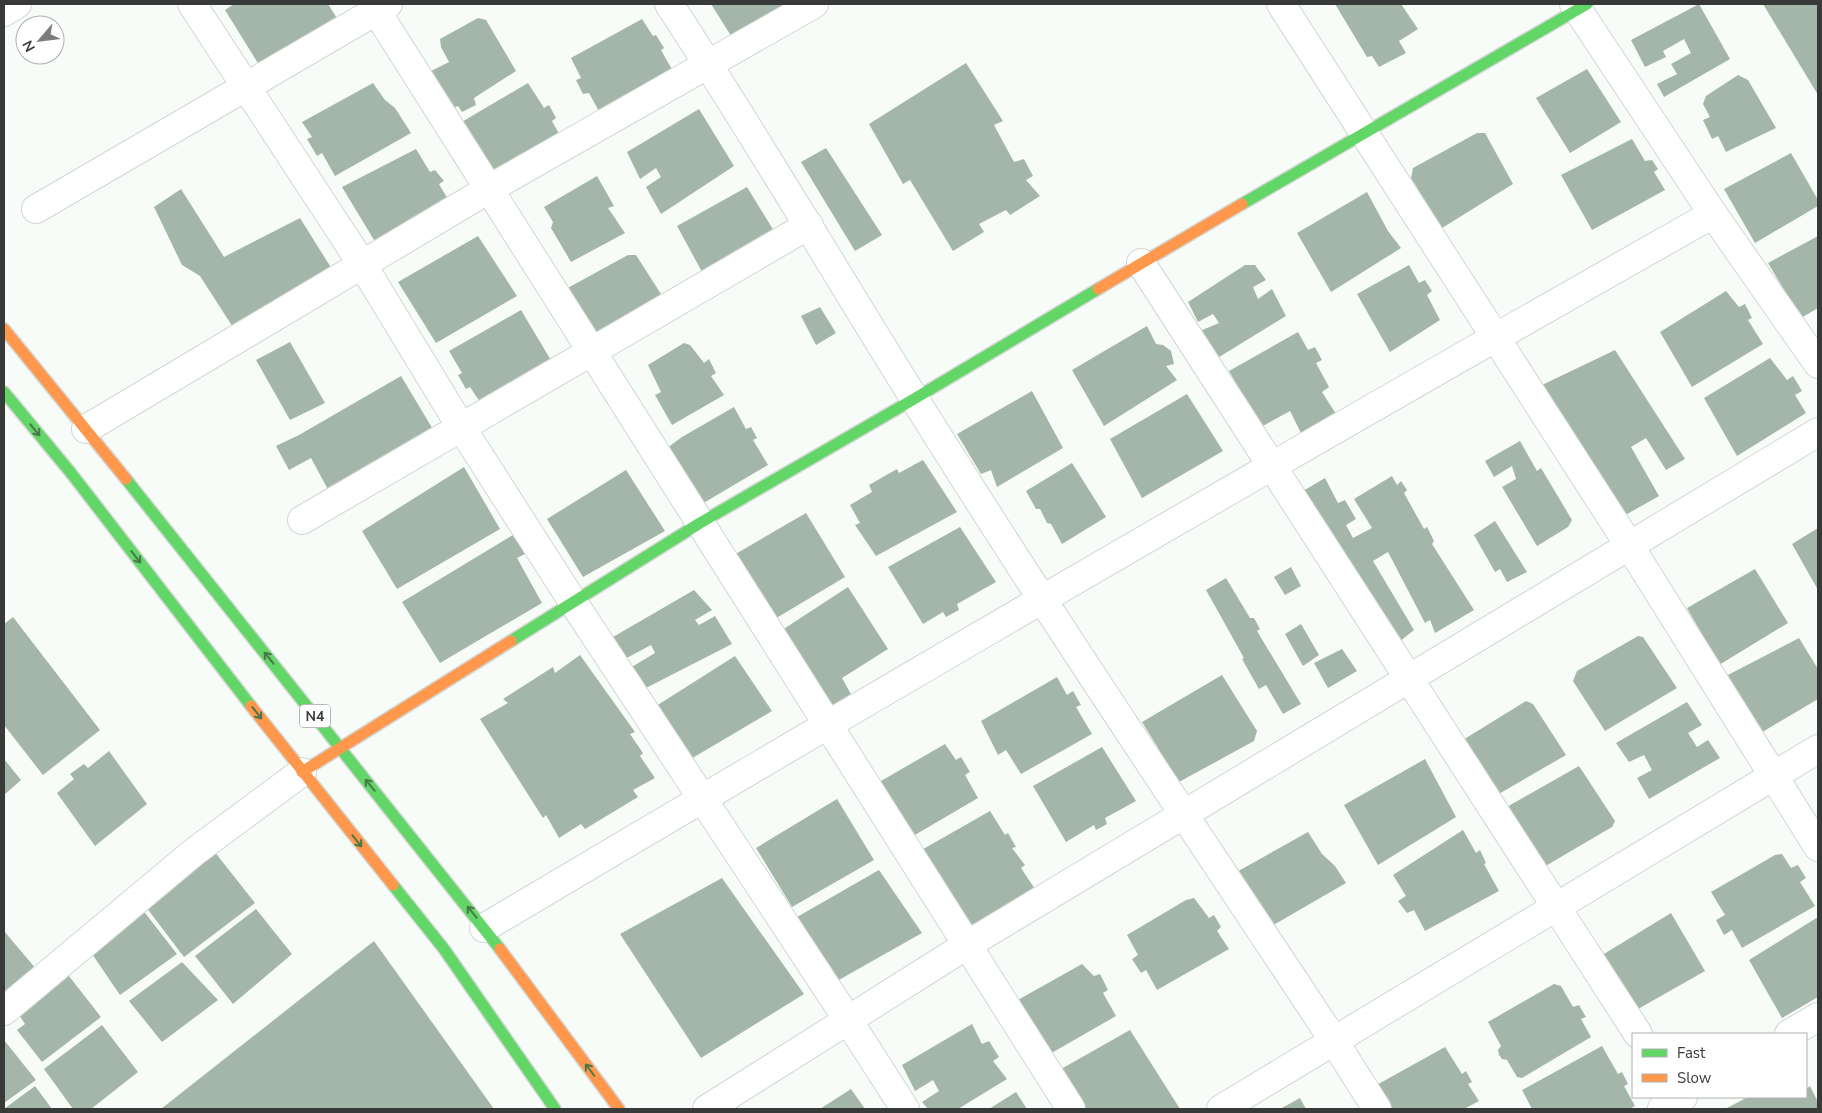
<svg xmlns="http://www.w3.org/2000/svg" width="1822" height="1113" font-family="'Nunito Sans',sans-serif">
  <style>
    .building { fill: #a4b6a9 }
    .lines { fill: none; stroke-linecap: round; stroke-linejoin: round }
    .street-casing { stroke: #d3d7d4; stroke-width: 30 }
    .fast-casing { stroke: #d3d7d4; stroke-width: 14 }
    .slow-casing { stroke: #d3d7d4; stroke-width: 14 }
    .street { stroke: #fefffe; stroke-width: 28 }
    .fast { stroke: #63d668; stroke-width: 11 }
    .slow { stroke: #ff974d; stroke-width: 11 }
    .oneway { stroke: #49784b }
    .labels { text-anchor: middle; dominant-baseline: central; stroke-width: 4.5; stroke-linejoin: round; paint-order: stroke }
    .shield { fill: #fff; stroke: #737574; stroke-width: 1 }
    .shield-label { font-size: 14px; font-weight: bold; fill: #373a38 }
  </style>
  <rect width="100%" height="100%" fill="#f7fcf8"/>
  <!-- building -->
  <g class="building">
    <path d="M234,4H328L340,23L261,68L225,10Z"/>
    <path d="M711,4H783L786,9L733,39Z"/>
    <path d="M1335,4H1401L1418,29L1399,41L1406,53L1379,67L1372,56L1367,57Z"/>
    <path d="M1699,4L1730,59L1664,97L1657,84L1677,74L1671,64L1691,53L1684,39L1663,51L1666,57L1645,67L1631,40Z"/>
    <path d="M1763,4H1818V95Z"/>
    <path d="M478,18L486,20L516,71L474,98L476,105L462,112L458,106L447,111L421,76L449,62L441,47L440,39Z"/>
    <path d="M642,19L653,36L656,35L664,48L661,50L674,73L601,115L589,93L583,94L576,80L581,78L571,58Z"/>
    <path d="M966,63L1003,121L994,125L1014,162L1024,159L1033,176L1026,180L1040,196L1010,215L1006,210L979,224L984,232L953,251L910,180L903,184L869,124Z"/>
    <path d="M1587,69L1621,122L1570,153L1536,98Z"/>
    <path d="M1738,75L1748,80L1776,128L1726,152L1718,136L1712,139L1703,120L1710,117L1703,104L1706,96Z"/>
    <path d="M373,83L385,100L395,108L411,133L335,176L322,153L317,156L307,139L312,137L302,122Z"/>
    <path d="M528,83L544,108L549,105L556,118L552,121L562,139L487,182L460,123Z"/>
    <path d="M699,109L734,166L661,214L646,187L661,177L656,168L640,179L627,152Z"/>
    <path d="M1477,133H1485L1513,184L1442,228L1411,178L1413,168Z"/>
    <path d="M1632,139L1645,161L1652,160L1658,169L1654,172L1665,190L1592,230L1561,175Z"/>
    <path d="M826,148L882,235L855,251L801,162Z"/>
    <path d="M416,149L430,172L435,170L444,181L439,184L449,201L377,245L342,187Z"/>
    <path d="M1791,153L1818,200V206L1755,243L1724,189Z"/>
    <path d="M597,176L614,206L608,208L625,233L571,262L551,228L553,222L544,207Z"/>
    <path d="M747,187L779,239L707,281L677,226Z"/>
    <path d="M181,189L224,257L300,218L335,274L236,332L200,276L182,265L154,207Z"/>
    <path d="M1367,192L1388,231L1401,248L1331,292L1297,233Z"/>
    <path d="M478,236L517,296L436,343L398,282Z"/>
    <path d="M1818,236V308L1801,318L1768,263Z"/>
    <path d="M628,255H636L668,305L595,344L564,290Z"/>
    <path d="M1245,265H1255L1266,280L1253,287L1258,299L1272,289L1286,316L1216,359L1200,331L1219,323L1213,314L1198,322L1188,302Z"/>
    <path d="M1409,265L1419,283L1425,280L1432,291L1427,295L1440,320L1390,352L1357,294Z"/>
    <path d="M1726,291L1739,307L1745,304L1752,318L1748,320L1763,344L1692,387L1660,332Z"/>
    <path d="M820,307L836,333L816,345L801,316Z"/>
    <path d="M521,310L555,367L484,408L470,387L466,389L458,375L462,373L449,351Z"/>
    <path d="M1147,326L1156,344L1163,345L1171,351L1174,364L1166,366L1177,380L1104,426L1072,370Z"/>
    <path d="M1298,332L1308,350L1315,347L1322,360L1316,363L1329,387L1322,392L1336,414L1302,435L1290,411L1261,427L1229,371Z"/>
    <path d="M290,342L325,403L290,420L256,360Z"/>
    <path d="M684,343L690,345L704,363L709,359L716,373L711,376L724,395L672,425L655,395L661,392L648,365Z"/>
    <path d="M1615,350L1685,459L1666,470L1646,438L1631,447L1659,496L1620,518L1540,386Z"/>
    <path d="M1770,358L1787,380L1793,376L1802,391L1795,395L1806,413L1737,456L1704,398Z"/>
    <path d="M401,376L437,436L332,497L311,458L289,470L276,446L299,435Z"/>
    <path d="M1032,391L1063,448L997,487L991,470L981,474L957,434Z"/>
    <path d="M1187,394L1223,451L1142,498L1110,439Z"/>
    <path d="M734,407L746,429L751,427L757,438L753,440L768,465L695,508L663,451L682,437Z"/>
    <path d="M1520,441L1537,471L1541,468L1572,520L1568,527L1537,546L1502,487L1516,479L1512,466L1494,477L1485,461Z"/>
    <path d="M923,460L957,512L876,556L855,525L860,523L850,505L872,492L869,485L897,469L899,473Z"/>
    <path d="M1072,463L1106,517L1062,544L1051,524L1047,523L1040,509H1036L1026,491Z"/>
    <path d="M464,467L500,529L397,589L362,531Z"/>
    <path d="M626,470L665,531L583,577L547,519Z"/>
    <path d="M1392,476L1397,485L1401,481L1407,490L1404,493L1424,529L1427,527L1434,541L1432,544L1474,610L1435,633L1430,620L1425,623L1388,552L1373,561L1414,630L1394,646L1303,491L1325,478L1338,503L1345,500L1356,519L1346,525L1353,538L1372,528L1354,499Z"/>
    <path d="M806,513L845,577L763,626L720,563Z"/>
    <path d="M1495,521L1527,572L1507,582L1500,569L1495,572L1474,535Z"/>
    <path d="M960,527L996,582L957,604L959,610L946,617L943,612L923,624L888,567Z"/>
    <path d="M1818,528V590L1792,544Z"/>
    <path d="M518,532L529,552L517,558L542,603L440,663L402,602Z"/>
    <path d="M1291,567L1301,586L1285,595L1274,577Z"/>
    <path d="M1755,569L1788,623L1719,665L1687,608Z"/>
    <path d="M1226,578L1250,618H1254L1260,629L1257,631L1301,704L1283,714L1266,685L1259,689L1242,659L1244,658L1206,590Z"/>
    <path d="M848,587L888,649L842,678L857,705L828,720L776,634Z"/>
    <path d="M694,590L712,610L695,620L699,625L715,616L732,644L644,689L630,668L655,653L651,645L625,659L613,637Z"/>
    <path d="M13,617L100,730L43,775L4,725V624Z"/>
    <path d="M1301,624L1319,655L1303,666L1285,634Z"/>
    <path d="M1638,636L1643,637L1677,688L1605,731L1573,681L1577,671Z"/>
    <path d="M1799,638L1818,669V699L1759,734L1726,676Z"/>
    <path d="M1342,649L1357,671L1328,688L1314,663Z"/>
    <path d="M580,655L635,732L630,734L643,753L640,756L655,778L633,790L638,797L585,829L581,824L559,838L546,815L543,818L480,719L508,703L503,699L553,667L555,673Z"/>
    <path d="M735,656L772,711L684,763L653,708Z"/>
    <path d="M1222,675L1257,731L1254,741L1179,782L1142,722Z"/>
    <path d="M1057,677L1067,695L1073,691L1081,705L1076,707L1092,734L1021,774L1006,750L998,755L981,721Z"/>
    <path d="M1526,701L1533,704L1566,755L1490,799L1458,743Z"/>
    <path d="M1687,702L1702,725L1688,733L1697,747L1708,740L1720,758L1649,799L1637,778L1652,770L1644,755L1629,762L1616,743Z"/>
    <path d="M945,744L956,760L961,757L970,772L965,775L978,798L908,839L874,785Z"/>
    <path d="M1102,747L1136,801L1105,818L1107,824L1096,830L1094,825L1066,842L1033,786Z"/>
    <path d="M109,751L147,804L95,846L57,793L74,779L70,774L84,764L88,768Z"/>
    <path d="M4,759L21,780L4,795Z"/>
    <path d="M1425,759L1456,817L1378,865L1344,805Z"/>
    <path d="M1579,766L1615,821L1612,827L1537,871L1498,812Z"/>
    <path d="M837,799L874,860L792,907L756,848Z"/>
    <path d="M990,811L1005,835L1008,833L1016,847L1012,848L1025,865L1021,868L1039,895L968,936L918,852Z"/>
    <path d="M1463,830L1476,853L1480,850L1486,863L1484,864L1499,891L1425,931L1414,910L1407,913L1398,901L1406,896L1393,875Z"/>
    <path d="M1308,832L1322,854L1335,866L1346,883L1263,931L1233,874Z"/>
    <path d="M214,851L255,903L184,957L146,907Z"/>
    <path d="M1782,854L1791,868L1798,865L1806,878L1800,882L1815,906L1742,948L1732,930L1724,935L1716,920L1725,915L1711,892L1775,855Z"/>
    <path d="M879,870L922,933L837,981L797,917Z"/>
    <path d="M722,878L804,994L701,1058L620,934Z"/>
    <path d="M1194,898L1209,918L1214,915L1221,927L1217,931L1229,949L1157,990L1146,970L1141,973L1132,959L1138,955L1127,935L1186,900Z"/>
    <path d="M142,909L177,954L120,995L90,951Z"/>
    <path d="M256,909L292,954L233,1004L195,956Z"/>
    <path d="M1671,913L1705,971L1631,1013L1599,957Z"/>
    <path d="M1818,917V997L1782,1018L1749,960Z"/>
    <path d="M4,931L37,970L4,995Z"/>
    <path d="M374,941L494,1109H161Z"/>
    <path d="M182,962L218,1000L162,1042L129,1001Z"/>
    <path d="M1082,964L1094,976L1100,974L1108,990L1103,993L1116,1016L1048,1055L1016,1001Z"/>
    <path d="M65,971L101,1017L42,1062L17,1030L25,1024L15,1009Z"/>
    <path d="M1554,984L1561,986L1573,1007L1579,1005L1586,1017L1581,1019L1591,1037L1522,1078L1517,1077L1507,1060L1502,1059L1499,1055L1498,1050L1501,1046L1488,1022Z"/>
    <path d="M972,1024L982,1044L989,1041L999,1057L993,1061L1007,1079L958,1109H928L922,1102L939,1091L933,1080L915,1091L902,1065Z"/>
    <path d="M102,1025L138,1072L91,1109H73L44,1069Z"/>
    <path d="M1130,1030L1180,1109H1077L1054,1073Z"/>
    <path d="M4,1040L36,1080L4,1103Z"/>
    <path d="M1602,1046L1618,1074L1622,1072L1628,1084L1624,1086L1635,1106L1629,1109H1532L1522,1090Z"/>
    <path d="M1445,1047L1462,1074L1466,1071L1472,1082L1468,1084L1479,1101L1464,1109H1387L1373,1087Z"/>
    <path d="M35,1086L52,1109H4Z"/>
    <path d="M1810,1086L1818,1102V1109H1725L1748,1097H1806V1089Z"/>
    <path d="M851,1089L865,1109H820Z"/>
    <path d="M1016,1092L1027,1109H989Z"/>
    <path d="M1300,1098L1306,1109H1280Z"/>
  </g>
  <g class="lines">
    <defs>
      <g id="street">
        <path d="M192,4L362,264L461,427L573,602L848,1020L905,1109"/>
        <path d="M372,4L1071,1109"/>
        <path d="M669,4C754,133 832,267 914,398C1049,615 1193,827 1334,1041L1377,1109"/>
        <path d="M1281,4L1629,545L1818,847"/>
        <path d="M1574,4L1713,214L1818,364"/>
        <path d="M4,12L17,4"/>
        <path d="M36,209L388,4"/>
        <path d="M1141,263L1638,1034"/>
        <path d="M86,429L489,189L814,4"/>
        <path d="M302,520L809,225"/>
        <path d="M484,928C891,686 1301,447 1713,214"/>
        <path d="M4,1011L194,852L302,772"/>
        <path d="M1789,1034L1818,1017"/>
        <path d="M707,1109L967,945L1818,432"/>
        <path d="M1221,1109L1818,749"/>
        <path d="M1662,1109L1683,1097"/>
      </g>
      <g id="fast">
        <path d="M1242,204L1587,4"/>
        <path d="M4,392L71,473L251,706"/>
        <path d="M126,479L500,949"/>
        <path d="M511,641L700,523L914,399L1098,289"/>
        <path d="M393,885L444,949L555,1109"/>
      </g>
      <g id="slow">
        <path d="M1098,289L1242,204"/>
        <path d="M4,329L126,479"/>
        <path d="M251,706L393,885"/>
        <path d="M302,772L511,641"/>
        <path d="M500,949L619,1109"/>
      </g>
    </defs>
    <!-- street casing -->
    <use href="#street" class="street-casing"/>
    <!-- fast casing -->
    <use href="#fast" class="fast-casing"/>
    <!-- slow casing -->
    <use href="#slow" class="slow-casing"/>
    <!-- street -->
    <use href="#street" class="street"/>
    <!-- fast -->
    <use href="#fast" class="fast"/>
    <!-- slow -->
    <use href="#slow" class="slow"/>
  </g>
  <!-- one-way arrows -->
  <defs><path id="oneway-shaft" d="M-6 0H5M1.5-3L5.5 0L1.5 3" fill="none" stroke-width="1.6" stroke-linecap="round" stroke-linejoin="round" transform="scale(1.25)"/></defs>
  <g class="oneway">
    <use href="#oneway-shaft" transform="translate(35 430) rotate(50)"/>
    <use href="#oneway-shaft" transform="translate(136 557) rotate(52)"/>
    <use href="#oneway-shaft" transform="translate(269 658) rotate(-129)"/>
    <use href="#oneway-shaft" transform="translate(257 713) rotate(52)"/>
    <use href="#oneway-shaft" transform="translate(370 785) rotate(-129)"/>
    <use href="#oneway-shaft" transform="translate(357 841) rotate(51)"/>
    <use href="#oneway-shaft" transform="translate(472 912) rotate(-129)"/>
    <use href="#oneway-shaft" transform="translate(590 1070) rotate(-127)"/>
  </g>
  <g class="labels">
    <!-- shield labels -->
    <rect class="shield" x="300" y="704.5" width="30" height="23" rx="4"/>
    <g class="shield-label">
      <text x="315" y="716">N4</text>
    </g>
  </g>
  <!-- border -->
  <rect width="1822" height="1113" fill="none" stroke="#373a38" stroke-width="10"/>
  <!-- legend -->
  <rect x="1632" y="1033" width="175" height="65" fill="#ffffff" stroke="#afb0af"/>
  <rect x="1642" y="1049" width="25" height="8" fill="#63d668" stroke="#afb0af"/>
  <text x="1677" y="1058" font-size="15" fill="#373a38">Fast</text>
  <rect x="1642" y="1074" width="25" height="8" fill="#ff974d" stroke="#afb0af"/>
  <text x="1677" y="1083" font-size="15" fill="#373a38">Slow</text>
  <!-- north arrow -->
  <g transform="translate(40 40) rotate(242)"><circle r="24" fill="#ffffff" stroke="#afb0af"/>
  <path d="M0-4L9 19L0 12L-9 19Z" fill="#7a7e7b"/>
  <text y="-8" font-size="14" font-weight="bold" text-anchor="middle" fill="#373a38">N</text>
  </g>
</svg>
